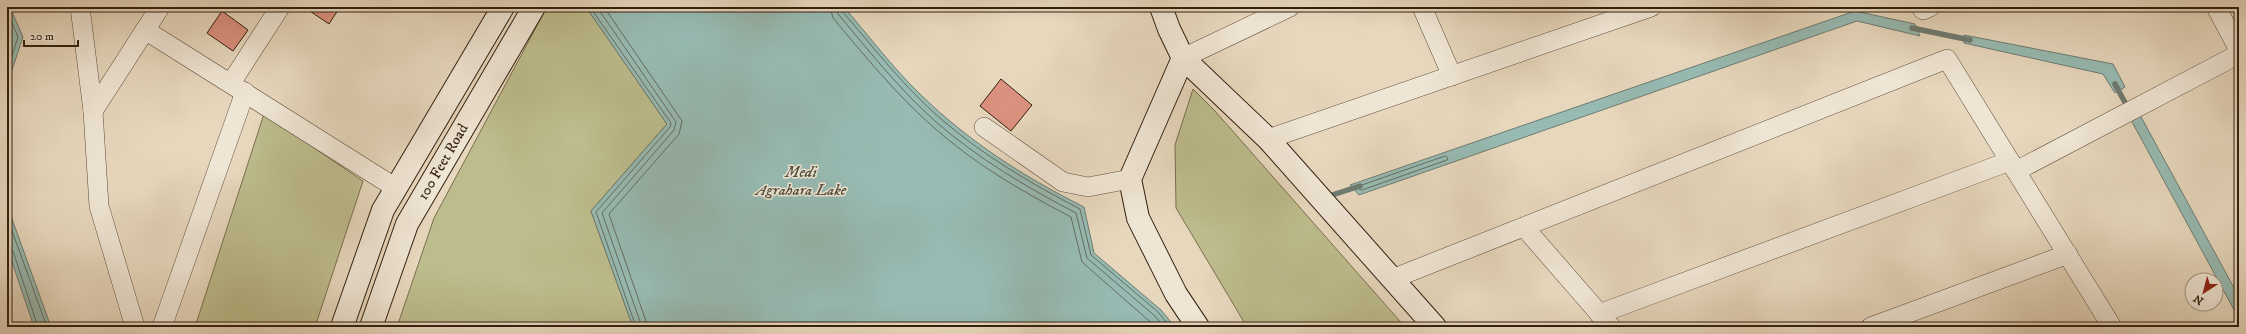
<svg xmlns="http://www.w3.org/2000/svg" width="2246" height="334" font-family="'IM FELL DW Pica',serif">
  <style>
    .green { fill: #bdbc8c; stroke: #786e4e }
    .water { fill: #97bab2; stroke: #6f7c71 }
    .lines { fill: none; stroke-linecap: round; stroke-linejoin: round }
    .shore { stroke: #646d61; stroke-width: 1 }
    .stream { stroke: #6f7c71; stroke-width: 5.5 }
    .building { fill: #db917f; stroke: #322010 }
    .street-casing { stroke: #5f4e3b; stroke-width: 20 }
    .secondary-casing { stroke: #322010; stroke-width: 24 }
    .street { stroke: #efe5d4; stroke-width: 19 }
    .secondary { stroke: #efe5d4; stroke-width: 22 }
    .labels { text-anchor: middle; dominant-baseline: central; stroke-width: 3; stroke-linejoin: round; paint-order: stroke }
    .street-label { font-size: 15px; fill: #322010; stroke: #efe5d4 }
    .water-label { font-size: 16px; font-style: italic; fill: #504e41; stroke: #efe5d4 }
  </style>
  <rect width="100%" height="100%" fill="#e7d7bd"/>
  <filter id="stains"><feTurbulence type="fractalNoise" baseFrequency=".005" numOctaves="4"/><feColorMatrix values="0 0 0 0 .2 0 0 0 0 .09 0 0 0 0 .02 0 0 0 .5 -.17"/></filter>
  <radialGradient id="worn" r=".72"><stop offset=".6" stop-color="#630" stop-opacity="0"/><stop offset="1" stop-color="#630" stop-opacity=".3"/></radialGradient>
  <!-- green -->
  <g class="green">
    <path d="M547,7H586L667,124L591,211L633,327H397L434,218Z"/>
    <path d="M1193,89L1215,111L1405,327H1247L1176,208L1175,145Z"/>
    <path d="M264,114L363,181L315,327H195Z"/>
  </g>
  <!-- water -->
  <g class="water">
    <path d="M7,7H10L23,37L7,85Z"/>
    <path d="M586,7H844C869,36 892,67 920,94C968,141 1024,177 1084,207L1094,253L1161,310L1175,327H633L591,211L667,124Z"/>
    <path d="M1855,11L1915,24L1920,36L1857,21L1359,195L1350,185Z"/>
    <path d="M1964,35L2113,64L2125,87L2115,93L2103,74L1964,43Z"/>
    <path d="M2140,115L2239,297V319L2131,120Z"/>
    <path d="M7,205L51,327H34L7,247Z"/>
  </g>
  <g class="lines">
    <!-- shore -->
    <g class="shore">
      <path d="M590,7L671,123L670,127L596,212L636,327"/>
      <path d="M597,7L676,122L674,130L602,213L642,327"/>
      <path d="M604,7L682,121L679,134L609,214L648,327"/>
      <path d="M830,7L833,18C864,55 895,93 931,125C973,163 1021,191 1071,217L1082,262L1156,327"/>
      <path d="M836,7L838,14C869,51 900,90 936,122C979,159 1026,187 1076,213L1087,258L1155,316L1164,327"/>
      <path d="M841,7L842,11C874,48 904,87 941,119C984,156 1030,183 1080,209L1091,255L1158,312L1170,327"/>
      <path d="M7,11L18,37L7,72"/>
      <path d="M1446,156L1448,158L1447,160L1362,190L1359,189L1360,186Z"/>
      <path d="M7,217L47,327"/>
      <path d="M7,248L13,251L38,327"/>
    </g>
    <!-- stream -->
    <g class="stream">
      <path d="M1912,28L1970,40"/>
      <path d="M2115,84L2128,108"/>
      <path d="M1326,197L1360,186"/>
    </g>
  </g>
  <!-- building -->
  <g class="building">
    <path d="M304,7H340L329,24Z"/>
    <path d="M222,11L248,30L233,51L207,33Z"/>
    <path d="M1001,79L1032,105L1011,131L980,106Z"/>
  </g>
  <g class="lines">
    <defs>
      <g id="street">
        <path d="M80,7L93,111L99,206L135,327"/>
        <path d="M1422,7L1452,76"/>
        <path d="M1921,7L1923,10L1930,7"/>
        <path d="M2216,7L2239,50"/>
        <path d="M145,30L396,188"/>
        <path d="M1183,58L1290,7"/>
        <path d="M231,83L280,7"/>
        <path d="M93,111L160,7"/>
        <path d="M984,127L1063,182L1088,187L1130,179"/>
        <path d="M1268,139L1651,7"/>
        <path d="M2016,171L2239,54"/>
        <path d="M1524,227L1611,327"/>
        <path d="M1392,279L1947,59L2112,327"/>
        <path d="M1599,314L2010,161"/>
        <path d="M162,327L245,92"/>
        <path d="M1871,327L2068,254"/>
      </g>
      <g id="secondary">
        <path d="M1161,7L1169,29L1183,58L1130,179L1138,218L1176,294L1198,327"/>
        <path d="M1183,58L1268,139L1435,327"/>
        <path d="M342,327L383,210L503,7"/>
        <path d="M371,327L407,224L534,7"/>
      </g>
    </defs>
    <!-- street casing -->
    <use href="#street" class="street-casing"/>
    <!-- secondary casing -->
    <use href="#secondary" class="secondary-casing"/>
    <!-- street -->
    <use href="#street" class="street"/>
    <!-- secondary -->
    <use href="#secondary" class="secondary"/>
  </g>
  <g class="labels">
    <!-- street labels -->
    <g class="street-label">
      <text transform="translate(443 162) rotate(-60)">100 Feet Road</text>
    </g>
    <!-- water labels -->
    <g class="water-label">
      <text x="801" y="172">Medi<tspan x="801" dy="18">Agrahara Lake</tspan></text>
    </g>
  </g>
  <!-- margin -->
  <rect width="2246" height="334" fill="none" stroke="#e7d7bd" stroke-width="24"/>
  <rect x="8" y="8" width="2230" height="318" fill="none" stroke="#322010" stroke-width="2"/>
  <rect x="12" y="12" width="2222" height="310" fill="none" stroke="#322010"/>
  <!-- north arrow -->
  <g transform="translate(2204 292) rotate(216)"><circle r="19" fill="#efe5d4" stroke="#a39686"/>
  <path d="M0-3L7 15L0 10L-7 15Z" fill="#8f2418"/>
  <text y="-6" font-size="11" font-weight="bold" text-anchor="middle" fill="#322010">N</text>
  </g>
  <!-- scale -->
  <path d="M24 40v6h54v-6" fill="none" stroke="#322010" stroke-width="2"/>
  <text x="30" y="40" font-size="12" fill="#322010" stroke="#efe5d4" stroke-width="3" paint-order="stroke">20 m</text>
  <rect width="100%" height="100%" filter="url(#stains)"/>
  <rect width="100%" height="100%" fill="url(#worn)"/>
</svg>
